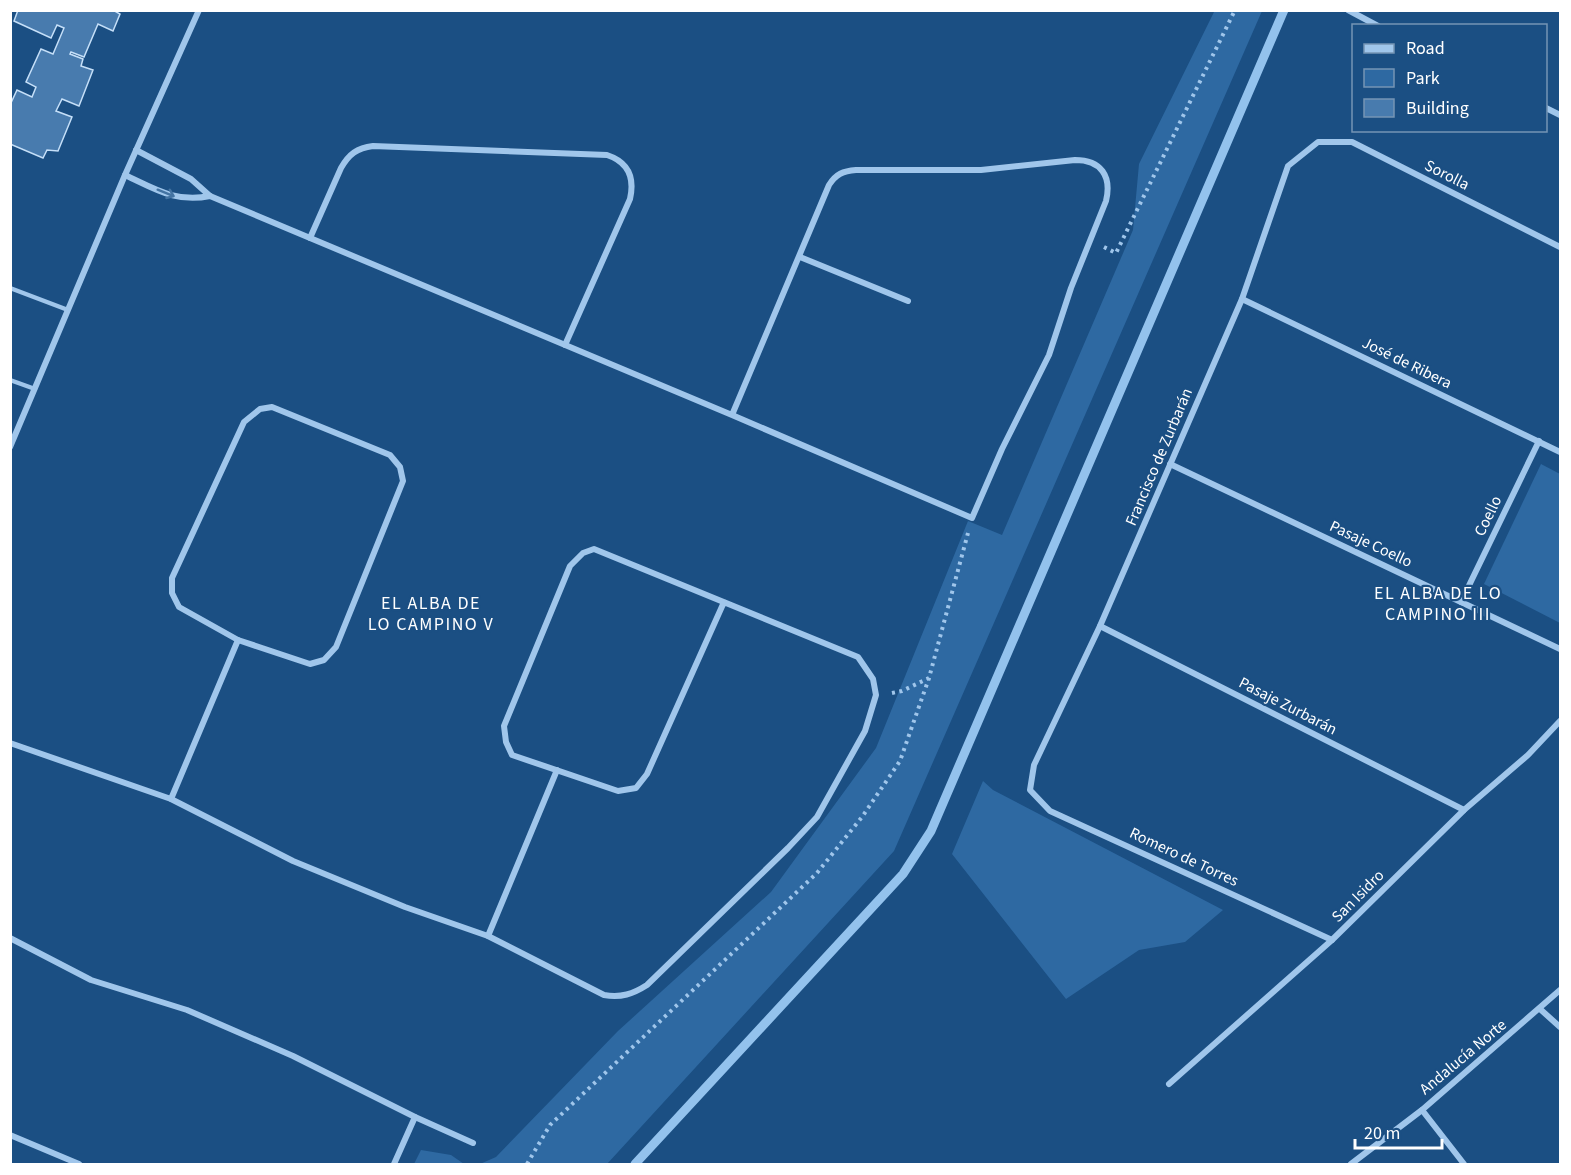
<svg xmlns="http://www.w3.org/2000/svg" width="1571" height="1175" font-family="'Source Sans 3',sans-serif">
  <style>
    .green { fill: #2e69a2 }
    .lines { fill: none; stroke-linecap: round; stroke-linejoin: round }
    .stream { stroke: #93c2ed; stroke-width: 9 }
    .building { fill: #487bae; stroke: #c5dff8; stroke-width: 1.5 }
    .path { stroke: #a0c6eb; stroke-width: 4; stroke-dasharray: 3 4.5; stroke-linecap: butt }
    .lane { stroke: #a0c6eb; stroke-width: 4.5 }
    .street { stroke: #a0c6eb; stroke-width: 6 }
    .oneway { stroke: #4373a2 }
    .labels { text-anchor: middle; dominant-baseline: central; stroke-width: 4.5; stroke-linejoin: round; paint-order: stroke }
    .street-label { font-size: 16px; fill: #fff; stroke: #1b4f83 }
    .neighbourhood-label { font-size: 18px; letter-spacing: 1.5px; fill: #fff; stroke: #1b4f83 }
  </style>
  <rect width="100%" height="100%" fill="#1b4f83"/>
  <!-- green -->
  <g class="green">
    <path d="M1215,10L1262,11L894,851L607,1164H480L496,1157L618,1031L771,892L876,748L968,521L1002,535L1133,230L1139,164Z"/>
    <path d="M1541,464L1560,474V623L1484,584Z"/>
    <path d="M983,781L993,790L1223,910L1185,942L1139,950L1066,999L952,854Z"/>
    <path d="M421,1150L451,1155L464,1164H414Z"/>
  </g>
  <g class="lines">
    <!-- stream -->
    <path class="stream" d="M635,1164L903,874L931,831L1284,10"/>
  </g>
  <!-- building -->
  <path class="building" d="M18,10H113L120,14L113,31L98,24L84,57L71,52L70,54L83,59L81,66L93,70L79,106L62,99L56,111L72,117L58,151L47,150L43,158L10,144V105L17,90L32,97L36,87L26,82L41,49L53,54L64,28L57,25L51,38L14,21Z"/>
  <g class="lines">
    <!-- path -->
    <g class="path">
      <path d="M1104,247L1116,253L1235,10"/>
      <path d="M892,693L902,691L929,678L968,533"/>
      <path d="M527,1164L550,1125L817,873L862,817L900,761L929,678"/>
    </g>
    <!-- lane -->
    <g class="lane">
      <path d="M10,288L68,310"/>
      <path d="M10,380L35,389"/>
    </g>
    <!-- street -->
    <g class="street">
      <path d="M1348,10L1378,26"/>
      <path d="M1546,108L1560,115"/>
      <path d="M136,150L191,179L210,196L732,415L972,518L1002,449L1049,355L1071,288L1106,201C1112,176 1101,160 1075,160L981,170H856C843,171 836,174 829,185L732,415"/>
      <path d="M125,175C155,189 176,203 210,196"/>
      <path d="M310,238L341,168C349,154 357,148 373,146L607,155C628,162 635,177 630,199L565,345"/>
      <path d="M800,257L908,301"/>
      <path d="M1242,299L1560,452"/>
      <path d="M272,407L390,455L400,467L403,481L336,647L324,660L310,664L238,640L179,607L172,593V578L244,422L260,409Z"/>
      <path d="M10,447L125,175L199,10"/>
      <path d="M1170,464L1560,649"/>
      <path d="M1461,602L1539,441"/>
      <path d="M1100,626L1464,810"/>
      <path d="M10,743L171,799L293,861L405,907L488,936L604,995C621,998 633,994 647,985L788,848L817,817L865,731L876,695L873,679L858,657L594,549L583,553L570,566L504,726L506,742L512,755L618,791L636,788L647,774L724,602"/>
      <path d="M171,799L238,640"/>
      <path d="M488,936L557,770"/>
      <path d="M10,938L91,980L187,1010L293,1056L415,1117L473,1143"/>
      <path d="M1332,940L1050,811L1030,790L1034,765L1100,626L1242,299L1288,166L1318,142H1352L1560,247"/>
      <path d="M1540,1009L1560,1027"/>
      <path d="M1169,1084L1332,940L1464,810L1528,755L1560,721"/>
      <path d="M1422,1110L1464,1164"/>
      <path d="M10,1135L79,1164"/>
      <path d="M394,1164L415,1117"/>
      <path d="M1351,1164L1422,1110L1560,990"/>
    </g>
  </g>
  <!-- one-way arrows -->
  <defs><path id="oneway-shaft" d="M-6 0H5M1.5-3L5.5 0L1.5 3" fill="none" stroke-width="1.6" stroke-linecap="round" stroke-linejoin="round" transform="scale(1.5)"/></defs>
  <use class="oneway" href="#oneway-shaft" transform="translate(166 193) rotate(22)"/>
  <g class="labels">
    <!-- street labels -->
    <g class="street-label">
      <text transform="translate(1447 175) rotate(27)">Sorolla</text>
      <text transform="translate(1407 363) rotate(26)">José de Ribera</text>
      <text transform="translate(1159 457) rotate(-67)">Francisco de Zurbarán</text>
      <text transform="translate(1488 516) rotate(-64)">Coello</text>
      <text transform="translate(1371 544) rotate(25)">Pasaje Coello</text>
      <text transform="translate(1288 706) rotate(27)">Pasaje Zurbarán</text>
      <text transform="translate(1184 857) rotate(25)">Romero de Torres</text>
      <text transform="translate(1358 896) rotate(-45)">San Isidro</text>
      <text transform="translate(1463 1057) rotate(-40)">Andalucía Norte</text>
    </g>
    <!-- neighbourhood labels -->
    <g class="neighbourhood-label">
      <text x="1438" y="593">EL ALBA DE LO<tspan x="1438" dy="21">CAMPINO III</tspan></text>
      <text x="431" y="603">EL ALBA DE<tspan x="431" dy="21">LO CAMPINO V</tspan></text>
    </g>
  </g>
  <!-- border -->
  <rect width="1571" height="1175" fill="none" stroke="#ffffff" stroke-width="24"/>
  <!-- legend -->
  <rect x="1352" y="24" width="195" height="108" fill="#1b4f83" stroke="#7695b5" stroke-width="1.5"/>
  <rect x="1364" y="44" width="30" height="9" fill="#a0c6eb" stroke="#7695b5" stroke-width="1.5"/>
  <text x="1406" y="54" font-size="18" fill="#ffffff">Road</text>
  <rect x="1364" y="69" width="30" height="18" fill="#2e69a2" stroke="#7695b5" stroke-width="1.5"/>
  <text x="1406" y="84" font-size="18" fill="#ffffff">Park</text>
  <rect x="1364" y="99" width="30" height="18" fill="#487bae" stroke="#7695b5" stroke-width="1.5"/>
  <text x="1406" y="114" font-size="18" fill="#ffffff">Building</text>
  <!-- scale -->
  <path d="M1355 1139v9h87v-9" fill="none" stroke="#ffffff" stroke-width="3"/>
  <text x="1364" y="1139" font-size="18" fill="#ffffff" stroke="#1b4f83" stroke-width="4.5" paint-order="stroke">20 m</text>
</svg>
